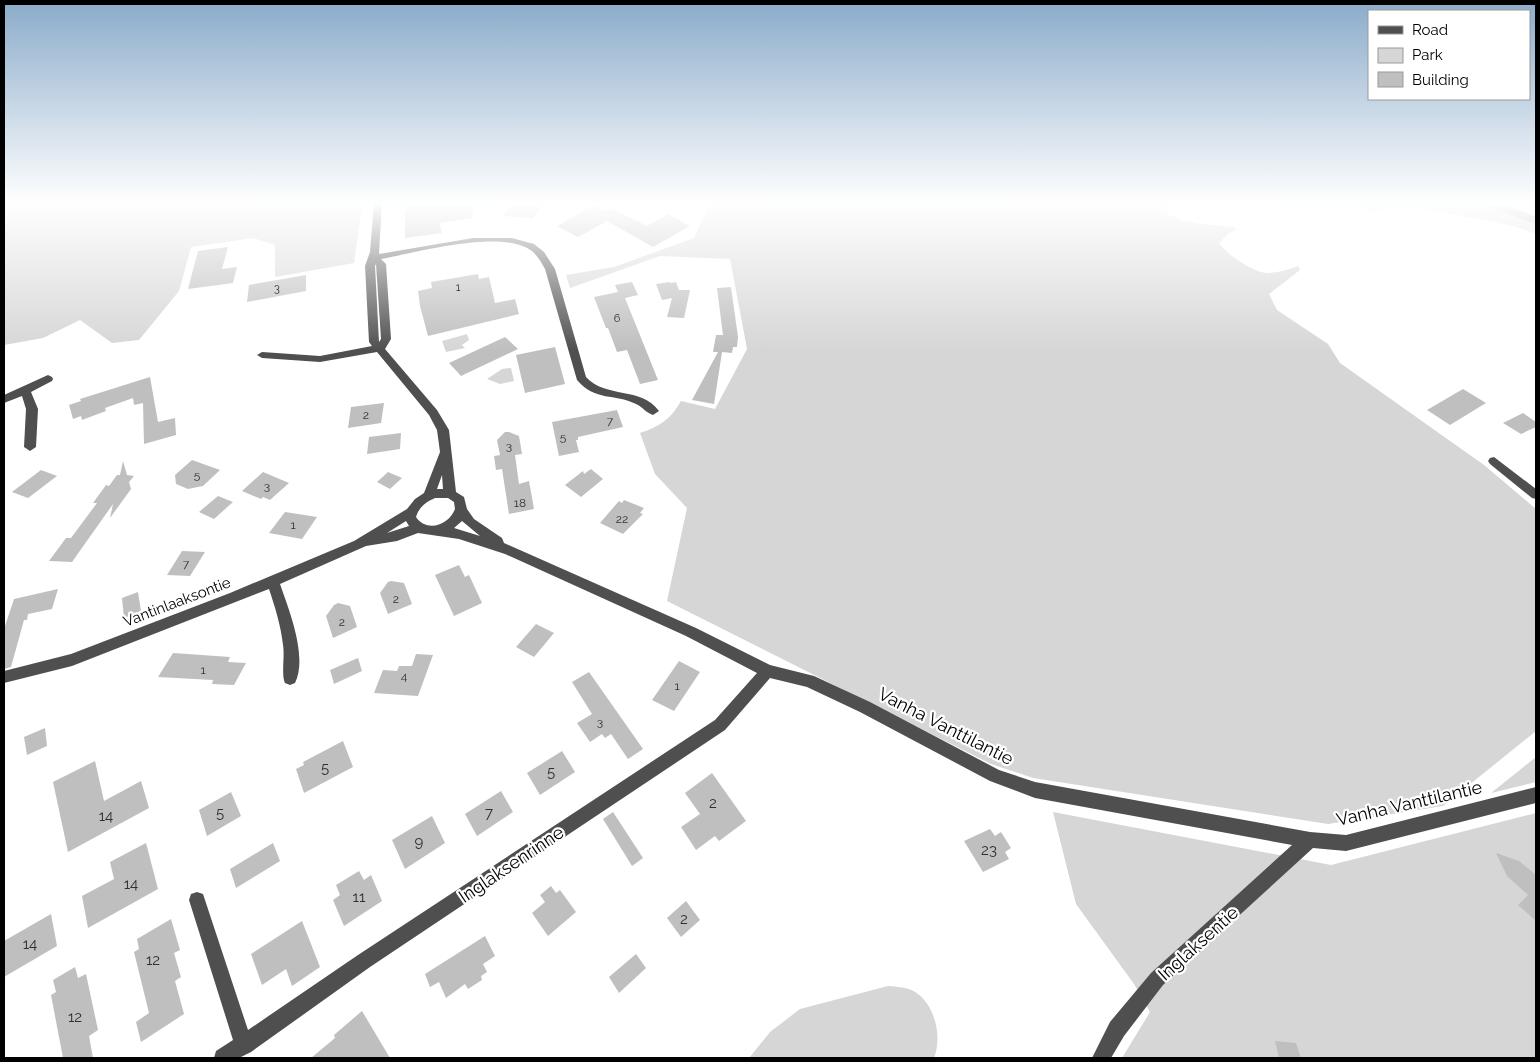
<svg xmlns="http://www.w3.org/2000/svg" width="1540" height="1062" font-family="Raleway,sans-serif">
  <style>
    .green { fill: #d6d6d6 }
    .water { fill: #9d9d9d }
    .building { fill: #bfbfbf }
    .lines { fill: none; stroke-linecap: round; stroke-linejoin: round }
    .minor { fill: #4f4f4f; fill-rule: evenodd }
    .labels { text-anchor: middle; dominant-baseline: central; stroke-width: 4.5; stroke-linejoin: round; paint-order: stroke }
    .far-number-label { font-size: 11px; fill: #303030 }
    .number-label { font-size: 12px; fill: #303030 }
    .street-label { font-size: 15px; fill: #000; stroke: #fff }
    .near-number-label { font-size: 15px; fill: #303030 }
    .near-street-label { font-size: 18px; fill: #000; stroke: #fff }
  </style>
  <rect width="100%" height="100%" fill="#fff"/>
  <!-- green -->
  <g class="green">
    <path d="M4,202H365L361,214L354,263L275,277V245L253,238L191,247L179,291L139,340L112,343L80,320L43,338L4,345Z"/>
    <path d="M711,202H1175L1166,210L1167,213C1187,226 1211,224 1234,227L1236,230L1228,234L1219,243C1226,254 1253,272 1266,273C1277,273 1288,270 1298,266L1300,270L1269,294L1277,310L1328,344L1340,363L1484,465L1536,509V731L1443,806L1328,824L1033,778L991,764L667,601L687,508L655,474L640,433C659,427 671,419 681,401L715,409L747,349L730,259L660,256L570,288L566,275L614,267L694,238Z"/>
    <path d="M1354,202C1416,202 1480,196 1536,224V234C1513,224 1486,221 1462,216C1443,213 1424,208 1405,207C1379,204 1378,219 1354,202Z"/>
    <path d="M467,334L469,340L462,345L465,348L446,352L442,341Z"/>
    <path d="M511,368L514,381L500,384L487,379L502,369Z"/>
    <path d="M1536,757V782L1491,793Z"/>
    <path d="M1053,812L1331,865L1536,813V1058H1122L1150,1012L1134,984L1076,904Z"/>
    <path d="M888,986C899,987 910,987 918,994C936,1008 942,1038 934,1058H749L770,1032L800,1009Z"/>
  </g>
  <!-- water -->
  <path class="water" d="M1456,202H1496L1536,216V224L1491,208Z"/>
  <!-- building -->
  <g class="building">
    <path d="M405,202H472L473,218L439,223L442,233L405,238Z"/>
    <path d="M513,202H544L533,218L503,216Z"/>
    <path d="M594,205L606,211L611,208L647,226L668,214L690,226L653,247L607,221L578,237L557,226Z"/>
    <path d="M228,247L222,269L237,267L233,283L188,289L198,251Z"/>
    <path d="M478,274L479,279L489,277L495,303L515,299L519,314L428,336L420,306L418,291L432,288L431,282Z"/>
    <path d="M306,275V291L247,302L249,285Z"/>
    <path d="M632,282L638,295L625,298L658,380L640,384L627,350L617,352L608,328H606L594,297L618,292L615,285Z"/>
    <path d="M670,282V283L676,282L679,290H690L684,318L667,317L672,298L662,300L656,284Z"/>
    <path d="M731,287L738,337L737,347H733L732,353L722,352L714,404L692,400L718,352H713L716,335H723L717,288Z"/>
    <path d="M505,337L518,349L461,376L449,363Z"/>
    <path d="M555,347L565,384L525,393L516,355Z"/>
    <path d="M150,377L158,422L175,418L176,435L144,444L143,403L134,405L133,398L105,408L106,411L82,420L81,416L73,419L69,405L81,401L80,399Z"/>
    <path d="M1463,389L1486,403L1450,425L1427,410Z"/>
    <path d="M384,403L381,423L348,428L351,407Z"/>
    <path d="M617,410L623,427L578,437V440H576L579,452L559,456L552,422Z"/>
    <path d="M1523,413L1536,422V427L1521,434L1503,423Z"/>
    <path d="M505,432H509L519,436L522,454L515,455L519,484L529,481L534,509L509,514L502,469L496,470L494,456L500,455L497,440Z"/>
    <path d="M401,433L400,449L367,454L369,437Z"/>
    <path d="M192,460L220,470L203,486L188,489L176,484L175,475Z"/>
    <path d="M123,461L127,475L134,476L129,482L131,489L110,518L113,504L72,562L49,561L66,538H71L97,503H93L106,485L109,486L117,475H120Z"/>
    <path d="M591,469L603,479L581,497L565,485L583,471L584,474Z"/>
    <path d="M41,470L57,476L28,498L12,492Z"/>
    <path d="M263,472L289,483L270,500L263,497L261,499L242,491Z"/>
    <path d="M388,472L402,478L390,489L377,482Z"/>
    <path d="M218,496L233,502L214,519L199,512Z"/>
    <path d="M624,500L644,508L640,513L643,514L623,534L600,523L619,501L622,503Z"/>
    <path d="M285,512L317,517L302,539L269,533Z"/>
    <path d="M182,551L205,552L190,576L167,575Z"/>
    <path d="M459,565L465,577L469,575L482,603L454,616L435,575Z"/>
    <path d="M391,581L404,583L412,604L388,614L380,593L388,582Z"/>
    <path d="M58,589L52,609L28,614L27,620H24L11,667L4,669V629L14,599Z"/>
    <path d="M138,592L141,611L124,618L122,598Z"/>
    <path d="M338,603L350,606L357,627L333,638L326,616L334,605Z"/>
    <path d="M536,624L554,633L534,657L516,647Z"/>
    <path d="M173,653L230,657L228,662L246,663L234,685L212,684L213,680L158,677Z"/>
    <path d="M416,654L433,655L418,696L374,693L383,670L397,671L399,666H412Z"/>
    <path d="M358,658L362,671L334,684L330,670Z"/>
    <path d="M679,661L700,672L674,711L652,700Z"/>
    <path d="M589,672L643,749L628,759L611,734L605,738L602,734L590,742L577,723L592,714L572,682Z"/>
    <path d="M45,728L47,746L27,755L24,737Z"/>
    <path d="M343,741L353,767L304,793L296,769L304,765L303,762Z"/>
    <path d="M562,751L575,772L540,795L527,773Z"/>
    <path d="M95,761L104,801L141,781L149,808L68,852L53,782Z"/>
    <path d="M712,773L746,821L719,841L715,836L696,850L681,827L700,814L685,793Z"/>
    <path d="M501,791L513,812L477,836L465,814Z"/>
    <path d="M231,792L241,816L207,836L199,810Z"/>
    <path d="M613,812L643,858L632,866L603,819Z"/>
    <path d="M432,816L445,843L405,869L392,840Z"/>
    <path d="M990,829L995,836L1001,832L1011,848L1005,852L1009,859L983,872L964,841Z"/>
    <path d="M146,843L158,889L88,928L82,896L114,879L110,862Z"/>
    <path d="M273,843L280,861L236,888L230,869Z"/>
    <path d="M1496,853L1519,861L1536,875V921L1518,905L1528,895L1507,876Z"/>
    <path d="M359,871L364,880L371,875L382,901L344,926L333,900L340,895L336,885Z"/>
    <path d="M551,886L556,893L560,890L576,912L548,936L532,913L545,902L540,895Z"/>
    <path d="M686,901L700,920L681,937L667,918Z"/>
    <path d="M51,914L57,946L4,977V941Z"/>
    <path d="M171,919L180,950L174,953L181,977L175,981L184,1014L141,1042L136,1022L149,1013L134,952L139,949L137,939Z"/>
    <path d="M302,921L320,967L292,986L286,969L262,985L251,954Z"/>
    <path d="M485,936L495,956L483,964L487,972L481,976L482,980L468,989L465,984L446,998L439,982L430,987L425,974Z"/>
    <path d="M636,954L646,968L619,993L609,977Z"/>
    <path d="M75,967L78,978L86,974L98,1030L89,1036L93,1058H63L51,995L56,992L53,980Z"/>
    <path d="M362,1011L390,1058H311L335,1038L334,1035Z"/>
    <path d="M1275,1041L1296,1043L1301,1058H1279Z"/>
  </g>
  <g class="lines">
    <!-- minor -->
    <g class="minor">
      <path d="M374,202H382L379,254L473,238H512L534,244L544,252L555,269L586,377C606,399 641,386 659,411L653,415C646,413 643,407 636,404C614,393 596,402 577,380L545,269C540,260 535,251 525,247C491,232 418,252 381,259L386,264L391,339L385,349L437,410L449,430L456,492L464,497L467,509L474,519L502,538L504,543L696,628L770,665L814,676L870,702L999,770L1035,782L1310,832L1346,835L1536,787V803L1346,851L1313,848L1163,985L1124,1036L1111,1058H1092L1110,1022L1151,973L1292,845L1035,798L990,781L860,712L807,687L770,678L725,730L370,967L251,1052L239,1058H214L216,1051L233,1040L189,900L191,894L197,892L203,894L248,1030L358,955L715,720L757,673L686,636L505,554L459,539L418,533L397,541L366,546L280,584C289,610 308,657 295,683L290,685L285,683C281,675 285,656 283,645C281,626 275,607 269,589L72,666L4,683V671L71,654L230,593L354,541L407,509L415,499L424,493L440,452L437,430L429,415L377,352L320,362L262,358L257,355L262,352L320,356L372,346L369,342L365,266L370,252ZM376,264L381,339L379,342L375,266ZM442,475L443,489H437ZM435,498H448L454,502L455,509C449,525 427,533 416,517C419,507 426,502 435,498ZM406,521L409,526L387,533ZM462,521L480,536L454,528Z"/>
      <path d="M48,375L52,377L53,379L52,381L31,392L38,409L36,447L30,451L24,447L26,409L22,396L4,403V395Z"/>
      <path d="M1494,457L1536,489V499L1532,498L1490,464L1488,461L1490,458Z"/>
    </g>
  </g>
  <!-- sky -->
  <linearGradient id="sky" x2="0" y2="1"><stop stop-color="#8aabca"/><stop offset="0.58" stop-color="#fff"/><stop offset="1" stop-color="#fff" stop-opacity="0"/></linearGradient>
  <rect width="1540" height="350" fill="url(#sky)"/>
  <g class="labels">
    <!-- far-number labels -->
    <g class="far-number-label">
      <text x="458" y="287">1</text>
      <text x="277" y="288">3</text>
      <text x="617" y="318">6</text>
    </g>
    <!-- number labels -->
    <g class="number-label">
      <text x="366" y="415">2</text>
      <text x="610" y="421">7</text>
      <text x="563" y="437">5</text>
      <text x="509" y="446">3</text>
      <text x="197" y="475">5</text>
      <text x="267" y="486">3</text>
      <text x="520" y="503">18</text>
      <text x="622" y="519">22</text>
      <text x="293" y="525">1</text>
      <text x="186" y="564">7</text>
      <text x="396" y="599">2</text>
      <text x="342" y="622">2</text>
      <text x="203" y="670">1</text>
      <text x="404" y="676">4</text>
      <text x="677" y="686">1</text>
      <text x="600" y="722">3</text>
    </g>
    <!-- street labels -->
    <g class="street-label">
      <text transform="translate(177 602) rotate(-21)">Vantinlaaksontie</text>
    </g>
    <!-- near-number labels -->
    <g class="near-number-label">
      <text x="325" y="768">5</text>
      <text x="551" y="772">5</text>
      <text x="713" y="803">2</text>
      <text x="220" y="813">5</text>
      <text x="489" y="813">7</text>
      <text x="106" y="816">14</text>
      <text x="419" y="842">9</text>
      <text x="989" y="850">23</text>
      <text x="131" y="884">14</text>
      <text x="359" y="897">11</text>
      <text x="684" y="919">2</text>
      <text x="30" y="944">14</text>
      <text x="153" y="960">12</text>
      <text x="75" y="1017">12</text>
    </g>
    <!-- near-street labels -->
    <g class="near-street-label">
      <text transform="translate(946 726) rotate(27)">Vanha Vanttilantie</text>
      <text transform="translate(1409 803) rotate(-13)">Vanha Vanttilantie</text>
      <text transform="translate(511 864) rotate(-34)">Inglaksenrinne</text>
      <text transform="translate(1198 943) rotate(-42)">Inglaksentie</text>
    </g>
  </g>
  <!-- border -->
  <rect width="1540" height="1062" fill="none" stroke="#000000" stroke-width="10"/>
  <!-- legend -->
  <rect x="1368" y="10" width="162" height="90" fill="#ffffff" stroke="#999999"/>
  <rect x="1378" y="26" width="25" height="8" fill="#4f4f4f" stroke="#999999"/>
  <text x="1412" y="35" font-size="15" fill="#000000">Road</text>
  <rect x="1378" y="48" width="25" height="15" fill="#d6d6d6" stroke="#999999"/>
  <text x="1412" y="60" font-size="15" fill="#000000">Park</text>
  <rect x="1378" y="72" width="25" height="15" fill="#bfbfbf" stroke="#999999"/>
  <text x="1412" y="85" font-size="15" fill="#000000">Building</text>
</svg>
